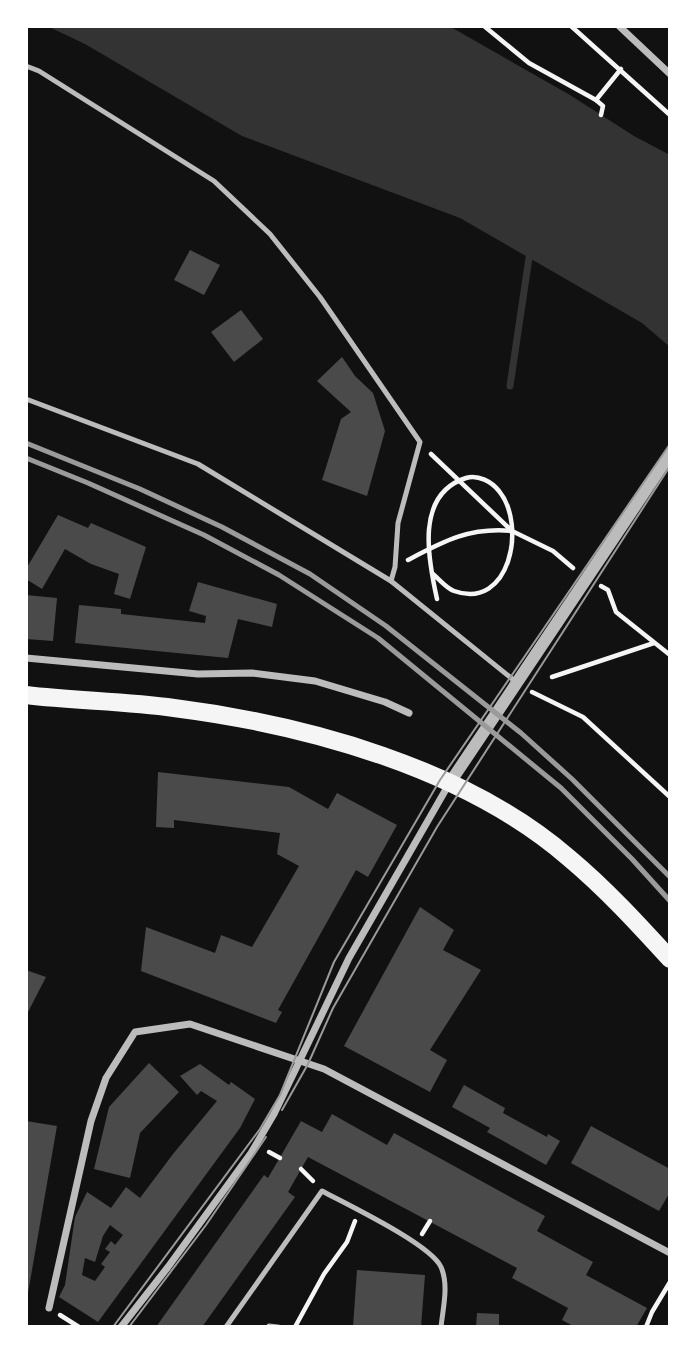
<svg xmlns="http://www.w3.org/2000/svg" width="696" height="1353" font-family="'Open Sans',sans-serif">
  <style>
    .water { fill: #333 }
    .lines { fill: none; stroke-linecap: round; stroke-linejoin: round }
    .stream { stroke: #333; stroke-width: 7 }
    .building { fill: #4a4a4a; fill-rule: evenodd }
    .path { stroke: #f5f5f5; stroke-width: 4.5 }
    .service { stroke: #bcbcbc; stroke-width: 5 }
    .minor { stroke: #bcbcbc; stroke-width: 7 }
    .tertiary { stroke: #bcbcbc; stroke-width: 12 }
    .primary { stroke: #f5f5f5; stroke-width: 18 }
    .tram { stroke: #9a9a9a; stroke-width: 2 }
    .rail { stroke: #9a9a9a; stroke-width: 5 }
  </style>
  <rect width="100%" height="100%" fill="#111"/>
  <!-- water -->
  <path class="water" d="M47,26H449L570,95L634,136L670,155V347L642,323L460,218L242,136L85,44Z"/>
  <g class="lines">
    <!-- stream -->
    <path class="stream" d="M510,386L530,251"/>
  </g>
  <!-- building -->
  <g class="building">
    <path d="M190,250L220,265L204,295L174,280Z"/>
    <path d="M241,310L263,339L234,362L211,332Z"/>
    <path d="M342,357L355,376L373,393L385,431L367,496L322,480L341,419L351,412L317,381Z"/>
    <path d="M58,515L88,528L91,523L146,547L130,599L114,594L119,574L91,564L65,549L42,589L26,579V569Z"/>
    <path d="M198,582L277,604L272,627L238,619L228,658L75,643L79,605L121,609V614L205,623L206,616L189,611Z"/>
    <path d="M26,595L57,598L53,641L26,639Z"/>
    <path d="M158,772L289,787L328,809L337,793L397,825L368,877L356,870L278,1010L282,1012L276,1023L141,971L146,927L215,953L221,935L252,947L299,866L277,854L280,833L174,820V828L156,827Z"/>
    <path d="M420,907L454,930L443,950L481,970L430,1050L447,1060L430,1092L344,1046Z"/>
    <path d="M26,970L46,977L26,1016Z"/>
    <path d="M149,1063L179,1092L140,1133L130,1178L94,1169L109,1107Z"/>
    <path d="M200,1064L229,1085L231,1082L255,1099L240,1128L98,1322L59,1297L65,1285L75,1217L87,1192L111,1208L126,1187L140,1198L173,1154L217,1101L201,1091L197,1095L180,1076ZM110,1225L123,1235L115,1245L111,1241L105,1249L110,1252L101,1264L105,1267L95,1281L82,1275L85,1258L95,1262L103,1236Z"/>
    <path d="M464,1085L505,1108L503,1113L547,1137L548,1134L560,1141L546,1165L487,1132L490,1128L452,1107Z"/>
    <path d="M332,1114L387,1145L394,1133L545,1216L537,1231L593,1262L586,1275L647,1308L636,1327H575L562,1320L568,1308L512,1278L517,1268L308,1157L288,1192L295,1197L202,1327H156L264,1175L268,1178L301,1121L322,1132Z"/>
    <path d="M26,1121L57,1126L28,1293H26Z"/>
    <path d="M591,1126L670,1169V1192L659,1211L571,1163Z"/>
    <path d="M357,1270L425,1275L421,1327H353Z"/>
    <path d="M477,1313L499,1314V1327H476Z"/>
  </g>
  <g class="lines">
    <!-- path -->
    <g class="path">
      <path d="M484,26L529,63L596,100L603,106L601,115"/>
      <path d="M571,26L670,115"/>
      <path d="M596,100L621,69"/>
      <path d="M431,454L512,531L553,551L573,568"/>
      <path d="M408,560C444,541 470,527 512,531"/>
      <path d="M433,574C439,579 446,588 454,591C510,611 527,525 499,491C492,482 478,474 466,478C415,494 428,559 437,599"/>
      <path d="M601,586L608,590L616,612L670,655"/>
      <path d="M552,677L654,643"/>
      <path d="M532,692L583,717L670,797"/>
      <path d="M269,1152L280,1158"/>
      <path d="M301,1169L313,1181"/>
      <path d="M422,1234L430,1221"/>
      <path d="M60,1315L79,1327"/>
      <path d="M295,1327L324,1274L347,1242L355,1221"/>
      <path d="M646,1327L652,1312L670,1282"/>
    </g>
    <!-- service -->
    <g class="service">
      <path d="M26,66L39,71L214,181L270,234L320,297L420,442L398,523L395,567L391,581L516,682"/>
      <path d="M26,399L198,464L391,581"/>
      <path d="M269,1326L278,1327"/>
      <path d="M226,1327L322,1191C348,1205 430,1244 441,1267C449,1285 443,1308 441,1327"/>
    </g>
    <!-- minor -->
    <g class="minor">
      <path d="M619,26L670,74"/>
      <path d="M26,658L198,674L252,673L315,681L385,702L409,713"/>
      <path d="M49,1308L91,1121L106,1078L135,1032L190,1024L324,1069L670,1253"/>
      <path d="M121,1327L168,1267L251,1153L274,1114L349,958L449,784"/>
    </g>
    <!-- tertiary -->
    <path class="tertiary" d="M449,784L670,454"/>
    <!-- primary -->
    <path class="primary" d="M26,695C75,701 125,701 174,708C307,725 465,768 569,858C606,889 638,924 670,959"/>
    <!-- tram -->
    <g class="tram">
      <path d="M282,1110L308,1064L333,1008L437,827L670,466"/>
      <path d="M113,1327L260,1129L280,1095L334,962L440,780L670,444"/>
      <path d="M129,1327L206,1225L266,1137"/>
    </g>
    <!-- rail -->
    <g class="rail">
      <path d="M26,443L140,489L222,527L310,574L386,626L521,733L572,779L670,877"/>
      <path d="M26,458L88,483L204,535L279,575L378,638L561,788L632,859L670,901"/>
    </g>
  </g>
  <!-- border -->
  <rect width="696" height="1353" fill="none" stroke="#ffffff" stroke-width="56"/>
</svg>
